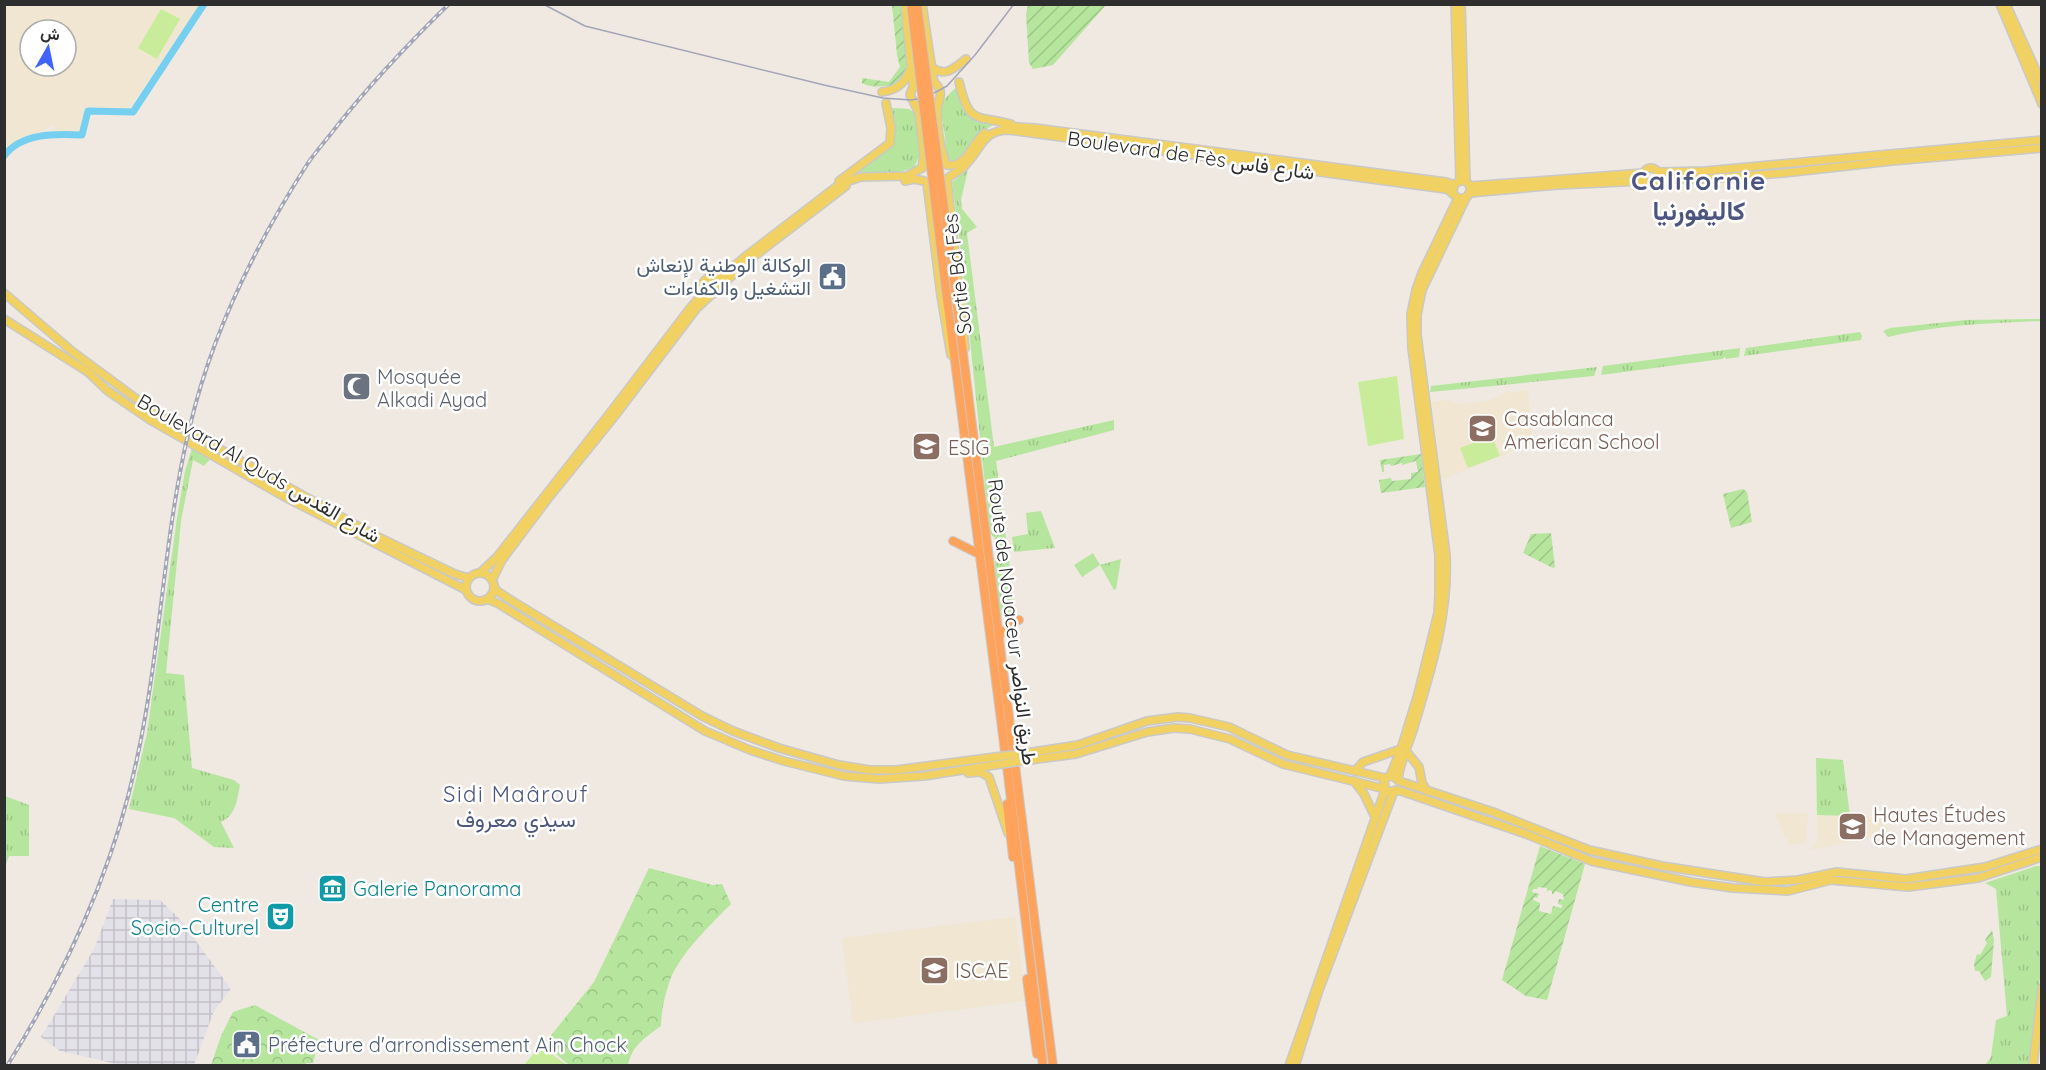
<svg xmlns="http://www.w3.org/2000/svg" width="2046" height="1070" font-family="Quicksand,Vazirmatn,sans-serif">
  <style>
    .industrial { fill: url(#industrial-grid) }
    .education { fill: #f0e6d1; fill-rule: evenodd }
    .grass { fill: url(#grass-tufts) }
    .park { fill: url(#park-crowns) }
    .garden { fill: url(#garden-furrows); fill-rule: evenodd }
    .pitch { fill: #c9ec9a }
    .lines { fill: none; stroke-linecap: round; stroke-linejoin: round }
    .river { stroke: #75cff0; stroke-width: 7 }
    .major-casing { stroke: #c9c9c9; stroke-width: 10 }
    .highway-casing { stroke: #c9c9c9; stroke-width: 10 }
    .major { stroke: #f2d163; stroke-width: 7 }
    .highway { stroke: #ffa35c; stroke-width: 8 }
    .tram { stroke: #a3a6b8; stroke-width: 1.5 }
    .rail-casing { stroke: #a3a6b8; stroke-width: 4 }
    .rail { stroke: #fff; stroke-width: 1.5; stroke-dasharray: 4.5; stroke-linecap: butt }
    .major-bridge-casing { stroke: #c9c9c9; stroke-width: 10; stroke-linecap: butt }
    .highway-bridge-casing { stroke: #c9c9c9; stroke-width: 10; stroke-linecap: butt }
    .major-bridge { stroke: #f2d163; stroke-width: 7 }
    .highway-bridge { stroke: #ffa35c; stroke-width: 8 }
    .labels { text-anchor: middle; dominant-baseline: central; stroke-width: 5; stroke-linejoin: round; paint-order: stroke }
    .street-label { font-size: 20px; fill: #2e2e2e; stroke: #fff }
    .service-label { font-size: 20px; fill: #4e5e75; stroke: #fff; text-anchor: end }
    .worship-label { font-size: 20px; fill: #5b616d; stroke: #fff; text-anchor: start }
    .education-label { font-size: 20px; fill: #785e54; stroke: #fff; text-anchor: start }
    .culture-label { font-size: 20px; fill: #0d838f; stroke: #fff; text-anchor: start }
    .quarter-label { font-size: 22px; letter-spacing: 1.5px; fill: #4d5680; stroke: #fff }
    .district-label { font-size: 26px; font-weight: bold; letter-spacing: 1.5px; fill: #4d5680; stroke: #fff }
  </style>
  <defs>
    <pattern id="industrial-grid" width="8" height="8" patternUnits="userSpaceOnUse" patternTransform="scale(1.5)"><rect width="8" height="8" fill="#e3e1e8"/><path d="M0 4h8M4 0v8" fill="none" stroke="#c3c1c7"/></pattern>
    <pattern id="grass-tufts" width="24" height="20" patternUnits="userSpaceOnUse" patternTransform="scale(1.5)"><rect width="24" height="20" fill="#b6e59e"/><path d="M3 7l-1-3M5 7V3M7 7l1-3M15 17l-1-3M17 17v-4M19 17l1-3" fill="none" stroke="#9dc588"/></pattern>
    <pattern id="park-crowns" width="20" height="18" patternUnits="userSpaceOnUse" patternTransform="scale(1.5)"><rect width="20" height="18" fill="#b6e59e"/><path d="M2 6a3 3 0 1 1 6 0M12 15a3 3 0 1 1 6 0" fill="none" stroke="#9dc588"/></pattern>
    <pattern id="garden-furrows" width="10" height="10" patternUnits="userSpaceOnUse" patternTransform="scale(1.5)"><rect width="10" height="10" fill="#b6e59e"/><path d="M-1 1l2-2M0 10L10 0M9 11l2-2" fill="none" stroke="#9dc588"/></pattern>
  </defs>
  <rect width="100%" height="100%" fill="#efe9e1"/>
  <!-- industrial -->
  <path class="industrial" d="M113,899L160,900L180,919L231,989L214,1011L194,1065H121L60,1051L41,1037L94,949Z"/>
  <!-- education -->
  <g class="education">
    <path d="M5,5H200L128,110L87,106L81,131L56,133L54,125L6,148L5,151ZM30,30H66V66H30Z"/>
    <path d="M1528,390L1533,443L1441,480L1432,402L1447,400L1458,404L1487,401L1505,393Z"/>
    <path d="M1775,813H1808L1806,843L1789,845L1788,838H1785Z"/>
    <path d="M1817,815L1886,818L1889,833L1811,850L1817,841Z"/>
    <path d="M1015,917L1026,1001L853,1023L842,938Z"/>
  </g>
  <!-- grass -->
  <g class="grass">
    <path d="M958,86L970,117L980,122L995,124C976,134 972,143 961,161L956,163L948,160C945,152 946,145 945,137C942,109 934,106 958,86Z"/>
    <path d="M892,108L909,109L915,113L920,154L914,168L899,172L855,174L891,146L895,128Z"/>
    <path d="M968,170L961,200L962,209L977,227L967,233L994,447L1114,420V430L996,461L1016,615L1010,618L1002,617L994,586L995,556L998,549L997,541L990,533L960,244L952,182Z"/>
    <path d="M2041,319V321C1990,323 1938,325 1888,337L1883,331L1890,328L1966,320Z"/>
    <path d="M1860,332L1862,336L1861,340L1744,356L1746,348Z"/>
    <path d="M1740,348L1739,357L1726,359L1725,357L1722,359L1601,375L1603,366Z"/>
    <path d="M1597,367L1594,376L1430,392L1431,386Z"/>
    <path d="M192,448L211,458L204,466L193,460L181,521L166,673L184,675L192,768L234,780L240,785C237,800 236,815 221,822L234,848L214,847L174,818L129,809L147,733L177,518L185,471Z"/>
    <path d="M1041,511L1055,548L1014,552L1012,537L1028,534L1026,513Z"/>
    <path d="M1093,553L1100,565L1121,559L1116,589L1114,590L1100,565L1082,577L1074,565Z"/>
    <path d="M1816,758L1843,760L1850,816L1817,815Z"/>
    <path d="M5,796L29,805V856H9L5,867Z"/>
    <path d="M2036,866H2041V969L2030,1065H1985L1991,1057L1996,1020L2007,1016L1996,889L1985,883Z"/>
  </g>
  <!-- park -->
  <g class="park">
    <path d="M649,868L713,885L722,884L731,904C711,924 688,946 674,971C667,984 661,1011 661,1026C646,1037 632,1045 628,1065H569L544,1044L594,982Z"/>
    <path d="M255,1005L319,1040L313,1063H306L305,1066L211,1065L221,1036L233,1012Z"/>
  </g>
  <!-- garden -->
  <g class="garden">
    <path d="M892,5H904C907,27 924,85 889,86C879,86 871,88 862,83V78L889,82L900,67L897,55Z"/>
    <path d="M1028,5V4L1106,5L1053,65L1033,69L1029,63L1026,14Z"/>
    <path d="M1421,454L1425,487L1381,493L1379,480L1391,478L1392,481L1411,479V473L1418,472L1416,461L1402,465V463L1391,466L1390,464L1384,465V472H1382L1380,460Z"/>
    <path d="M1743,489L1747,492L1752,522L1731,528L1723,494Z"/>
    <path d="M1551,533L1555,567L1553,568L1523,553L1531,534Z"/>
    <path d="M1540,846L1585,864L1547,1000L1526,996L1502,980ZM1538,887L1547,888V892L1549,890L1552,891V894H1554L1555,891L1563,894L1564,900L1559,899L1558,904L1562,905V908L1553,906L1551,914L1539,911L1540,903L1533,900L1534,897L1537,898L1539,894L1532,892L1533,889H1537Z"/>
    <path d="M1992,930L1994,940L1991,977L1985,981L1979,971H1975L1974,964L1977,954L1980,955L1987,943L1985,940Z"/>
  </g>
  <!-- pitch -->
  <g class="pitch">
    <path d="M161,9L180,19L157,59L138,48Z"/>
    <path d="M1397,376L1404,439L1368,446L1358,382Z"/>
    <path d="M1492,436L1500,456L1468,468L1460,448Z"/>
    <path d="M540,1046L567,1065H524Z"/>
  </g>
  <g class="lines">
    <!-- river -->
    <path class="river" d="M4,156C22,132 56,134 82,135L88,111L133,112L204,4"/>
    <defs>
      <g id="major">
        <path d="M905,4L913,86"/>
        <path d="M922,4L934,83"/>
        <path d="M1455,4L1460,180"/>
        <path d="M1461,4L1466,181"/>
        <path d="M2000,4L2042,104"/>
        <path d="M2006,4L2042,84"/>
        <path d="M930,66C945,78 953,69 966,59"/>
        <path d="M959,82C969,124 974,115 1011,124"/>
        <path d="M882,92C898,90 906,82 911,67"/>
        <path d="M1004,126L1035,128L1446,182L1454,185"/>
        <path d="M947,165C968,168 971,143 985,133"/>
        <circle cx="1651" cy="176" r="8"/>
        <path d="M1658,172L1705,171L2042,140"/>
        <path d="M949,177C956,173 963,169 968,162C982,147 983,130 1009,130L1445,189C1452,191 1454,197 1461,199L1468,196L1471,187L1466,181H1459L1454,185L1453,192"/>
        <path d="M1659,179H1705L1784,173L1892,161L2042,148"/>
        <path d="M947,180L965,348"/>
        <path d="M839,181L890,143L891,128L886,103"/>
        <path d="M905,181L914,179L924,181"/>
        <path d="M927,183L941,296L951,355"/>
        <path d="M1470,186L1643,173"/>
        <path d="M1470,193L1558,185L1644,181"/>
        <path d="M704,292L701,286C705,277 715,273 725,273"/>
        <path d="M4,293L73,352L157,414L374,535L455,574L469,578"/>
        <path d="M4,319L88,372L108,391L152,421L283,496L466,590"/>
        <circle cx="480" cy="587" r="14"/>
        <path d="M480,573L497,557L610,413L691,307L707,289L746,256L840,184L861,177L907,176L922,168L924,154L919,113L910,95C913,79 935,74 940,91C942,98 937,103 937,110C937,126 940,146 945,162"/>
        <path d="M492,580L502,560L550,496L614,417L697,308L748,261L846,186"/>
        <path d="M494,586L497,591L514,602L702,716L733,731L779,748L839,765L870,770H896L995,757"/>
        <path d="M487,599L499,604L705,731L750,750L784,761L844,776L879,779L924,776L995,765"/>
        <path d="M1406,751L1419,767L1422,783L1427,791"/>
        <path d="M1020,754L1078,745L1147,721L1178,717L1190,718L1229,727L1287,755L1385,778"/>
        <path d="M1022,761L1076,754L1147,732L1174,728L1190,729L1230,739L1283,764L1385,789L1390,792L1396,790L1404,792L1526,834L1591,861L1691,882L1733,888L1788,891L1831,880L1908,887L1978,878L2042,857"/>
        <path d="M1355,771L1363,762L1401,749"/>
        <path d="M968,773L980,772L989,777L1008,833"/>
        <path d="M1390,776L1401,749L1418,694L1438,613L1439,595V555L1412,348L1411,314L1416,290L1422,273L1458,198"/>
        <path d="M1398,779C1400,762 1409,744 1414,727C1431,670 1449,615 1446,555L1417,335V315L1422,290L1466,198"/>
        <path d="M1354,781L1364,794L1376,819"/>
        <path d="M1385,789L1384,780L1389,776H1393L1399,781L1493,812L1589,850L1662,866L1765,882L1798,880L1837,872L1906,879L1985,867L2042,849"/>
        <path d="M1289,1066L1385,790"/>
        <path d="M1295,1066L1318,993L1394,791"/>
        <path d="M2033,1066L2042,988"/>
      </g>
      <g id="highway">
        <path d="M956,298L1053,1066"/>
        <path d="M947,299L1008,775L1043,1066"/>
        <path d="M953,541L979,554"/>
        <path d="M999,636L1011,624L1019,620"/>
        <path d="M1007,804L1013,857"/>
        <path d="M1027,979L1037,1054"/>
      </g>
    </defs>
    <!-- major casing -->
    <use href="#major" class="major-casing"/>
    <!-- highway casing -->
    <use href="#highway" class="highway-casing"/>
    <!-- major -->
    <use href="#major" class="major"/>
    <!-- highway -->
    <use href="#highway" class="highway"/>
    <!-- tram -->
    <path class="tram" d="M543,4L585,26L824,85L883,98L911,100L925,98L947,86L975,55L1014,4"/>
    <defs>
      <path id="rail" d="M7,1066C65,973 113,871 136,763C161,652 163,536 190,426C212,332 256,244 308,163C317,150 328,138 337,126C371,83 409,43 449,4"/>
    </defs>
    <!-- rail casing -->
    <use href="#rail" class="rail-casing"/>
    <!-- rail -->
    <use href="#rail" class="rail"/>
    <defs>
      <g id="major-bridge">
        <path d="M995,757L1020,754"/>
        <path d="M995,765L1022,761"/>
      </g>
      <g id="highway-bridge">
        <path d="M911,4L947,299"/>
        <path d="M917,4L956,298"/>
      </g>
    </defs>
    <!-- major-bridge casing -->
    <use href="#major-bridge" class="major-bridge-casing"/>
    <!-- highway-bridge casing -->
    <use href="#highway-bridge" class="highway-bridge-casing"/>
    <!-- major-bridge -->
    <use href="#major-bridge" class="major-bridge"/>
    <!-- highway-bridge -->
    <use href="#highway-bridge" class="highway-bridge"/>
  </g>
  <!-- icons -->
  <defs>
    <symbol id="civic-square" viewBox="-11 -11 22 22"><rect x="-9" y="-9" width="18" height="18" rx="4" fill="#5c6f8a" stroke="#fff"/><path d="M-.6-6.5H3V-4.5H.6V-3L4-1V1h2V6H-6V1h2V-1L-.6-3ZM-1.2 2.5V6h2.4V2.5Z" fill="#fff"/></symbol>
    <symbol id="mosque-square" viewBox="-11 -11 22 22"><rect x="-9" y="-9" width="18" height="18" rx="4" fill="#6b7280" stroke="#fff"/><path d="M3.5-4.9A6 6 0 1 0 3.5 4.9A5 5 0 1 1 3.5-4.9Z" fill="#fff"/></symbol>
    <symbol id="school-square" viewBox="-11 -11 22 22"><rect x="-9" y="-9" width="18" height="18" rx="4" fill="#8d6e63" stroke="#fff"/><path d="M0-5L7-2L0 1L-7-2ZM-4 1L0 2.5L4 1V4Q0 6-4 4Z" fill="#fff"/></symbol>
    <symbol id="university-square" viewBox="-11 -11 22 22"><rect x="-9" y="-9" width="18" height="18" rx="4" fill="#8d6e63" stroke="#fff"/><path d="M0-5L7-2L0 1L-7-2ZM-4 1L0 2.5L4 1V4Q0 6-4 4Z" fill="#fff"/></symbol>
    <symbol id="museum-square" viewBox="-11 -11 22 22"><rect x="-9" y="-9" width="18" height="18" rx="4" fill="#0f9aa8" stroke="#fff"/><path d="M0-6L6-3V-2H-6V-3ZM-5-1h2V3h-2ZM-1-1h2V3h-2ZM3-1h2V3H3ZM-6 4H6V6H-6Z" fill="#fff"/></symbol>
    <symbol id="theatre-square" viewBox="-11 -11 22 22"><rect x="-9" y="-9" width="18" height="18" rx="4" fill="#0f9aa8" stroke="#fff"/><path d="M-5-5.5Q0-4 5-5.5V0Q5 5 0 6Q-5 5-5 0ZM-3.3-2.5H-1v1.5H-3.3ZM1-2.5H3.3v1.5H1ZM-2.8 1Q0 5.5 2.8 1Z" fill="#fff"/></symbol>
  </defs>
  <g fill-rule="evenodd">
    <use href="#civic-square" x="816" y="260" width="33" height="33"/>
    <use href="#mosque-square" x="340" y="370" width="33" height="33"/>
    <use href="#school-square" x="1466" y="412" width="33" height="33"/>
    <use href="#university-square" x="910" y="430" width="33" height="33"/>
    <use href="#university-square" x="1836" y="810" width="33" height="33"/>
    <use href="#museum-square" x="316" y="872" width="33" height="33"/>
    <use href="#theatre-square" x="264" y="900" width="33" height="33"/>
    <use href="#university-square" x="918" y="954" width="33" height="33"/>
    <use href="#civic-square" x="230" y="1028" width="33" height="33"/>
  </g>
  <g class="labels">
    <!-- street labels -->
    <g class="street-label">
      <text transform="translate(1191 155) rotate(8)">Boulevard de Fès شارع فاس</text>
      <text transform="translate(957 274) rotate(-97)">Sortie Bd Fès</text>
      <text transform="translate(259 468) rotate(30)">Boulevard Al Quds شارع القدس</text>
      <text transform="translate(1013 622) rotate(83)">Route de Nouaceur طريق النواصر</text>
    </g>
    <!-- service labels -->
    <g class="service-label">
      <text x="811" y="264">الوكالة الوطنية لإنعاش<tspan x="811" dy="23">التشغيل والكفاءات</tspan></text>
      <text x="268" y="1044" text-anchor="start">Préfecture d'arrondissement Ain Chock</text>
    </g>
    <!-- worship labels -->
    <g class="worship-label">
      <text x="377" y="376">Mosquée<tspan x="377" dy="23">Alkadi Ayad</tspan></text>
    </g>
    <!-- education labels -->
    <g class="education-label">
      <text x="1504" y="418">Casablanca<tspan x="1504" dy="23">American School</tspan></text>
      <text x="948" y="447">ESIG</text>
      <text x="1873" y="814">Hautes Études<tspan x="1873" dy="23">de Management</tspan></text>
      <text x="955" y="970">ISCAE</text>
    </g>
    <!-- culture labels -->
    <g class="culture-label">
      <text x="353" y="888">Galerie Panorama</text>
      <text x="259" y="904" text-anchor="end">Centre<tspan x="259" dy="23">Socio-Culturel</tspan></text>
    </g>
    <!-- quarter labels -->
    <g class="quarter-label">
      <text x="516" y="794">Sidi Maârouf<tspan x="516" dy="25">سيدي معروف</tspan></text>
    </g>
    <!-- district labels -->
    <g class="district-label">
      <text x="1699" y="180">Californie<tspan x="1699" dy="30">كاليفورنيا</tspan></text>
    </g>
  </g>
  <!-- border -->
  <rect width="2046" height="1070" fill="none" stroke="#2e2e2e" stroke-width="12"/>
  <!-- north arrow -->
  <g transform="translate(48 48) rotate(9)"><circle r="28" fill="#ffffff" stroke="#ababab" stroke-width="1.5"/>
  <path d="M0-4.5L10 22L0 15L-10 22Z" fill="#4264fb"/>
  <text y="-9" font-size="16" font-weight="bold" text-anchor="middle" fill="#2e2e2e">ش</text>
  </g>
</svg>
